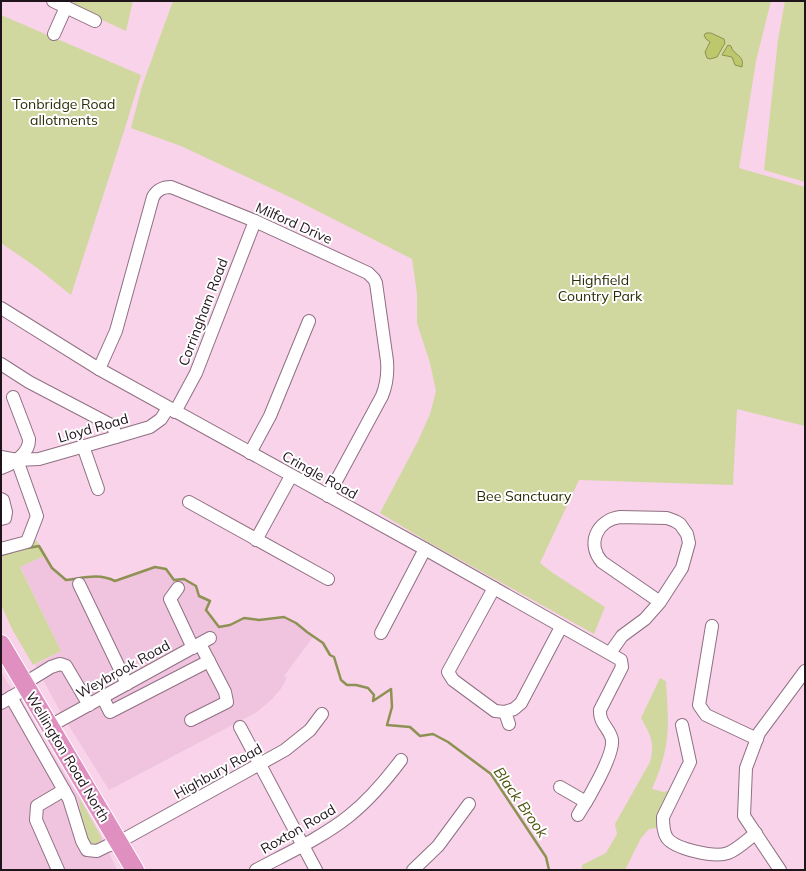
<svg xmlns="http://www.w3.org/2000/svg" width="806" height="871" font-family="Mulish,sans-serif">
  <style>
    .built { fill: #f0c4de }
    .green { fill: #d0d8a0 }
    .water { fill: #bdc76c; stroke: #8e9154 }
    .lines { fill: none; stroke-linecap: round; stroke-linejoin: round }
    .stream { stroke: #8e9154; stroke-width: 2.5 }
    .minor-casing { stroke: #907083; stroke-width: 14 }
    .highway-casing { stroke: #fff; stroke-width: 20 }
    .minor { stroke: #fff; stroke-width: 12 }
    .highway { stroke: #df90c1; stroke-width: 18 }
    .labels { text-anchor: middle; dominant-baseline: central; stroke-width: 4; stroke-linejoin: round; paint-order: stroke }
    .park-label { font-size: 14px; fill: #2a2d05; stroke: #fff }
    .street-label { font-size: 14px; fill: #20141c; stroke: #fff }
    .water-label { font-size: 15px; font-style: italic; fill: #4d530e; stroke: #fff }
  </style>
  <rect width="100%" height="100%" fill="#f8d3e9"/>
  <!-- built -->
  <g class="built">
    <path d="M45,556L52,569L66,580L82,579L95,576L107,577L115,581L155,567L166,569L173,580L184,579L196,586L199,596L210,601L206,610L219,627L230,625L244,619L259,621L284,618L296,623L313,637L284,676L287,678L280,690L271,700L257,712L109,790L61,713L35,665L61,651L20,566Z"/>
    <path d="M1,672L79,797L100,834L117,870H1Z"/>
  </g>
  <!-- green -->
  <g class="green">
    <path d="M75,1H133L126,31L72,6Z"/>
    <path d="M173,1H771L756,61L739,168L805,187V426L737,409L733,485L579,480L540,563L553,573L605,607L594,634L428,542L380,513L418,441L430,414L436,391L430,363L417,323V294L412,259L294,199L181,146L131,128L142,86Z"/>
    <path d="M785,1H805V182L764,170L778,40Z"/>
    <path d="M1,15L141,75L125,128L71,295L36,267L1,243Z"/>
    <path d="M36,540L46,555L20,567L61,651L33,665L12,629L1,604V551L28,544Z"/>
    <path d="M660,678L666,681C667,700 669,719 667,738C665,756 659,773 652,789L664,792L674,789L660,812L656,828L649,829L641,838L625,870H582V865L606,853L617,834L615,824L650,762C655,742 651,736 641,718Z"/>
    <path d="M79,797L101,837L100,842L94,846C80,834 81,814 79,797Z"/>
  </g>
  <!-- water -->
  <g class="water">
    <path d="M706,33H711L724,39L725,43L717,57L710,59L707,58L705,52L710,42L706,39L704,35Z"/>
    <path d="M728,45L731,46C733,56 745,54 742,67L735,65L732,57L722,55Z"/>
  </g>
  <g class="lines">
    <!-- stream -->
    <g class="stream">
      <path d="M28,548L39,546L52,568L66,580C84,578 98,573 115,581L155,567L166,569L174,580L184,579L196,586L199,596L210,601L206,610L219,627L230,625L244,618L259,620L284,617L296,623L307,632L323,643L330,655L334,657L341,680L347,685H356L368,688L374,695L373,701L391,689L392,707L387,725L410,727L420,736L433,734L448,742L491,774L546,857L549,870"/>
      <path d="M1,555L11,552"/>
    </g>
    <defs>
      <g id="minor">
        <path d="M53,1L95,21"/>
        <path d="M54,34L66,7"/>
        <path d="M1,308L99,369L425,549L621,660L622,667L600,710C599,724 610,728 612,740C614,756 587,801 578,815"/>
        <path d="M1,364L29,382L113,426L116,437"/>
        <path d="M99,369L116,331L153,197C157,190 162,187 171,187L255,221L368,273L374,279L376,283L387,361C388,374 387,384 382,396L328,496"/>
        <path d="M175,412L196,373L255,221"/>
        <path d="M83,446L98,489"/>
        <path d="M250,453L270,416L309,321"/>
        <path d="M1,457L17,460L39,459L116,437L150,427L161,419L168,408"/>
        <path d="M17,460L36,513"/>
        <path d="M1,468C13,464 30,453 29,439L13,397"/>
        <path d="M1,499L3,500L6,512L5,518L1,519"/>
        <path d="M189,502L328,579"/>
        <path d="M256,540L291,476"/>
        <path d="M1,549L27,542L37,516"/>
        <path d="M79,584L127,684"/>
        <path d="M178,588L170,599L193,648"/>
        <path d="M494,588L448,672L453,680L495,711L505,712"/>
        <path d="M712,626L699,705L706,715L757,739"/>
        <path d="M381,633L425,549"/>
        <path d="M610,653L622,636L645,619L660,602L682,568L689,543L687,534L680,524L675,521L667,518L620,517C597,520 586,544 602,562L660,602"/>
        <path d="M25,683L51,667L60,664L66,666L89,705"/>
        <path d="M11,697L69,799L82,841L87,850L97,851L107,846L119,842L285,750L310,730L322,714"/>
        <path d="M103,698L110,712L209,661"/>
        <path d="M1,703L27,688"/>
        <path d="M191,720L227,702L225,692L200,644"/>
        <path d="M509,724L505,712L514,709L521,703L561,627"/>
        <path d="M682,725L690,762L663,817C663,824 663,832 667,838C675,849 715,858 728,853C738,849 748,839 756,833"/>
        <path d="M50,726L210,638"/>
        <path d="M240,727L316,870"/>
        <path d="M560,787L586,802"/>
        <path d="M58,870L36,820L37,806L64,790"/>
        <path d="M256,870C286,854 323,837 349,816C369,800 386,780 401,760"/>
        <path d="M413,870L438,846L469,804"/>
        <path d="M780,870L744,816L746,768L759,733L805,671"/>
      </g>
      <path id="highway" d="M1,644L135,870"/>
    </defs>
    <!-- minor casing -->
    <use href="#minor" class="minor-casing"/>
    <!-- highway casing -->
    <use href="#highway" class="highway-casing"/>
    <!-- minor -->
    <use href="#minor" class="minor"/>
    <!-- highway -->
    <use href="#highway" class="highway"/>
  </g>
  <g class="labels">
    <!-- park labels -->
    <g class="park-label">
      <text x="64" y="104">Tonbridge Road<tspan x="64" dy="16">allotments</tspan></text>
      <text x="600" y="280">Highfield<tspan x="600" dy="16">Country Park</tspan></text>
      <text x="524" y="496">Bee Sanctuary</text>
    </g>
    <!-- street labels -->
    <g class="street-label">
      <text transform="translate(294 223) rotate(24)">Milford Drive</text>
      <text transform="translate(203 312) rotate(-69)">Corringham Road</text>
      <text transform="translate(93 428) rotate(-16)">Lloyd Road</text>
      <text transform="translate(320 475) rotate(29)">Cringle Road</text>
      <text transform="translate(123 669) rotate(-29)">Weybrook Road</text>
      <text transform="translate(68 757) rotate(59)">Wellington Road North</text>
      <text transform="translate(218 771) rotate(-29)">Highbury Road</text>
      <text transform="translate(298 829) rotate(-30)">Roxton Road</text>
    </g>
    <!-- water labels -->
    <g class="water-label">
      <text transform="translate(521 802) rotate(55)">Black Brook</text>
    </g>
  </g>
  <!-- border -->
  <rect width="806" height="871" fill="none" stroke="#20141c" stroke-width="4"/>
</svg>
